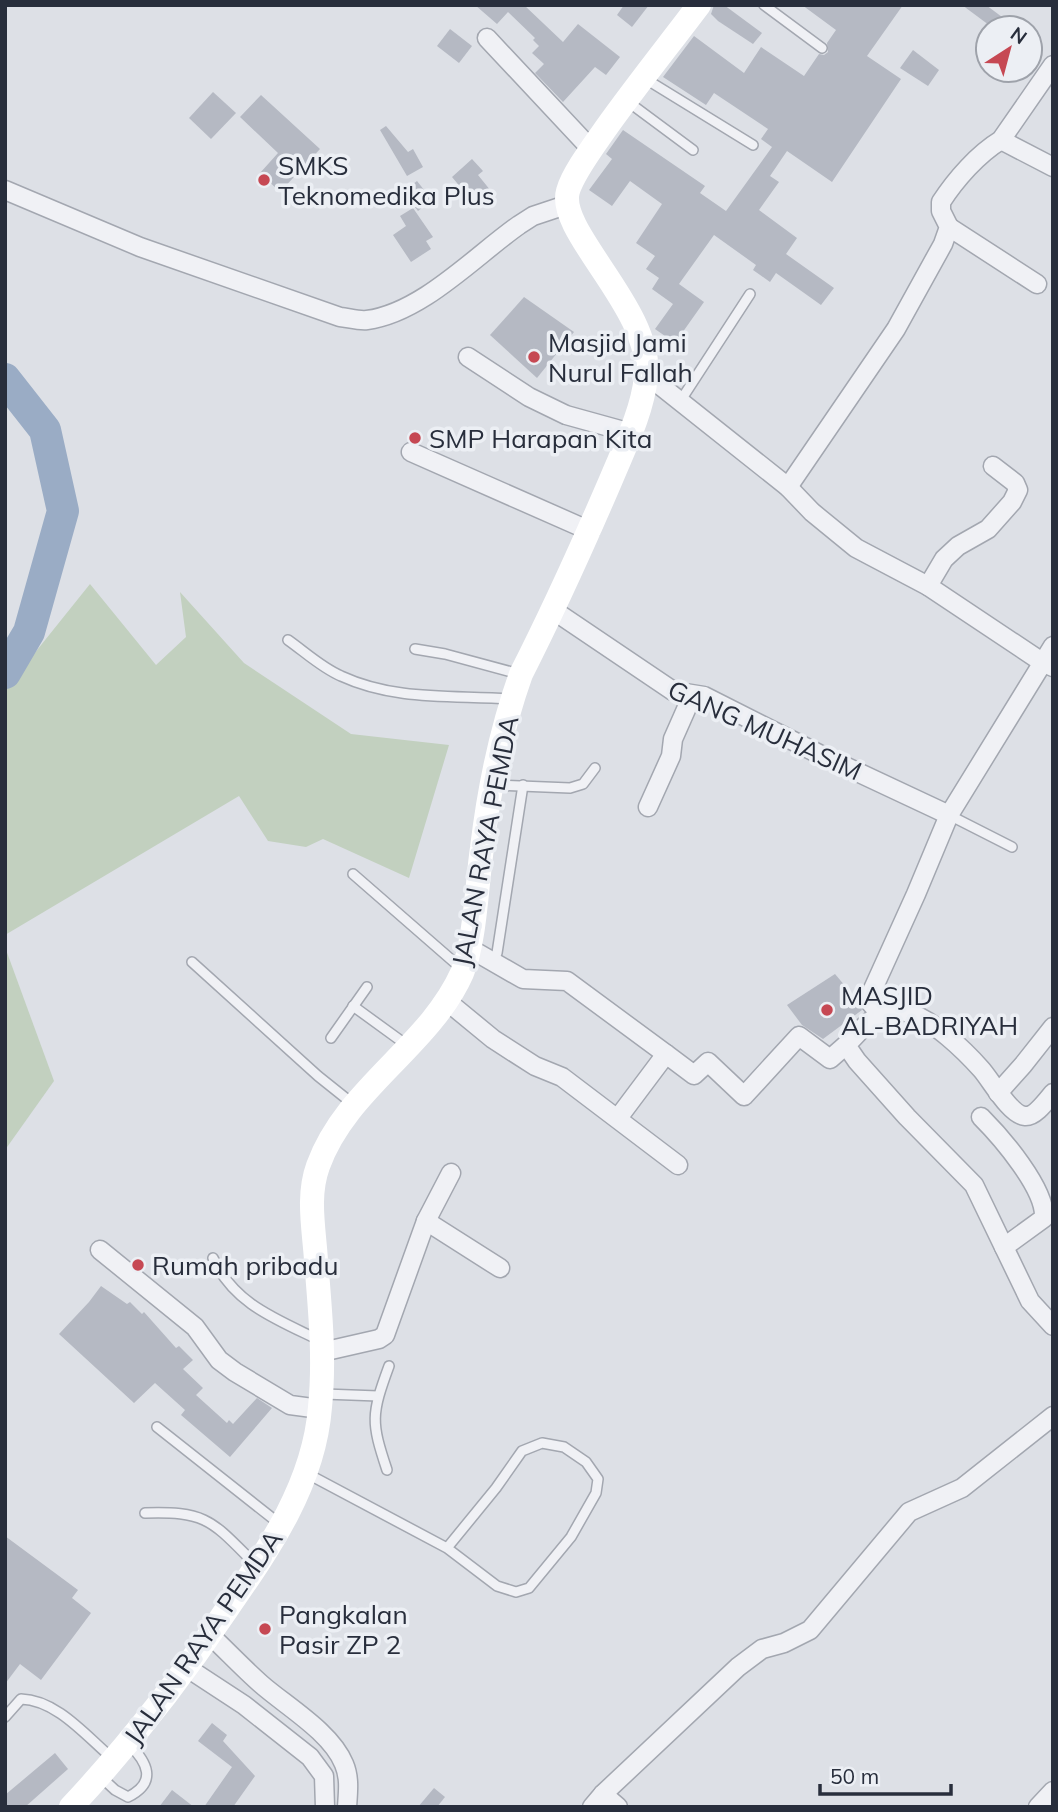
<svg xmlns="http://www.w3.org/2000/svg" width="1058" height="1812" font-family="Mulish,sans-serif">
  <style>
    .green { fill: #c2d0bf }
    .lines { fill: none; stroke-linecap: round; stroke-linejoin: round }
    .river { stroke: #9aacc5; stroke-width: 32 }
    .building { fill: #b5b9c3 }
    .service-casing { stroke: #a3a7b0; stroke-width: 12 }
    .minor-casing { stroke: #a3a7b0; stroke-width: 21 }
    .service { stroke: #f0f1f5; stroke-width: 9 }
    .minor { stroke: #f0f1f5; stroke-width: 18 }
    .secondary { stroke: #fff; stroke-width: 24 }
    .poi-dot { fill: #c64853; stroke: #eceff4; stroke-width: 2.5 }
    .labels { text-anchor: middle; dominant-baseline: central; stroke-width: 7; stroke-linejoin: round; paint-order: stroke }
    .poi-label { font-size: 26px; fill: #282e3c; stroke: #eceff4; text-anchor: start }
    .street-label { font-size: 26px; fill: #282e3c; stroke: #eceff4 }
  </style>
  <rect width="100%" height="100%" fill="#dde0e6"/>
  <!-- green -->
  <g class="green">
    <path d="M90,584L156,665L186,637L180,592L244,663L351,734L449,745L409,878L323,839L306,847L268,841L239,796L5,935V690Z"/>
    <path d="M5,947L54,1081L5,1150Z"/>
  </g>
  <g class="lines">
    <!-- river -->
    <path class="river" d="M5,379L45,430L63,511L29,632L5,673"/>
  </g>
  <!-- building -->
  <g class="building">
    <path d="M475,5H524L563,42L578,24L620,57L606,75L595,67L563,102L535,73L544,64L532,53L539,46L533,40L535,38L508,12L497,24Z"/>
    <path d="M624,5H649L632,27L617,15Z"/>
    <path d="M714,5H724L762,33L753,44L718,21L711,14Z"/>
    <path d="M802,5H903L867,56L901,79L832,182L787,151L770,176L779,182L759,210L797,238L786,254L834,288L821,305L776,273L770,282L753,270L756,265L714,235L679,284L704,302L675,343L655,329L673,304L652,289L659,278L646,269L655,256L636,243L662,204L630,181L612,206L589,190L612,159L606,154L623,130L705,186L700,193L726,211L772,147L761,139L768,129L714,93L706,105L663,77L694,36L744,73L761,47L804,76L819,54L824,55L828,52L827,43L836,30Z"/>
    <path d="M962,5H986L1002,17L993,28Z"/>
    <path d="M450,29L472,46L459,63L437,46Z"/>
    <path d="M913,50L939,70L928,86L900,68Z"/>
    <path d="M213,92L236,113L211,139L189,118Z"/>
    <path d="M261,95L320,149L280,192L260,173L278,153L240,117Z"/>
    <path d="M386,126L408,152L413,149L423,167L407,176L380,130Z"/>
    <path d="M472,159L483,171L478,175L495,196L482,205L466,185L462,189L452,177Z"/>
    <path d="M417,181L432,200L418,211L403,192Z"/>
    <path d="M413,208L433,237L426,241L431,249L411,262L393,235L406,226L400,216Z"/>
    <path d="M524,297L574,332L537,378L490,335Z"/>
    <path d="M835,974L857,1000L862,1010L823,1039L802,1025L787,1005Z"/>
    <path d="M101,1286L127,1304L130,1302L142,1314L144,1312L176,1348L179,1346L193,1360L183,1369L203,1388L196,1395L227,1423L229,1420L233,1424L257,1398L272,1408L230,1457L181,1415L185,1410L155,1383L134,1403L59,1334L89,1302Z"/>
    <path d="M5,1536L78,1590L72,1598L91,1613L41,1680L20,1664L5,1684Z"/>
    <path d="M212,1723L227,1735L223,1741L255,1776L233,1807H204L232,1767L198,1741Z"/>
    <path d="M55,1753L68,1769L25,1807H5V1795Z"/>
    <path d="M434,1788L445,1797L437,1807H418Z"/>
    <path d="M172,1790L194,1807H159Z"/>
  </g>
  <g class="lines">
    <defs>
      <g id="service">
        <path d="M764,5L822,48"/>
        <path d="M644,78L753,145"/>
        <path d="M627,101L693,150"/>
        <path d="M681,400L750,294"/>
        <path d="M288,640C305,652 322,668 341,676C395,701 452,695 509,699"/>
        <path d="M415,649L445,654L519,674"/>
        <path d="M493,785L570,788L583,784L595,768"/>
        <path d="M949,815L1012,847"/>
        <path d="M353,874L462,969"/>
        <path d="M497,953L523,785"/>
        <path d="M192,962L318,1076L353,1104"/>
        <path d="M353,1006L408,1046"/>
        <path d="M331,1038L367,987"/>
        <path d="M213,1258C234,1304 276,1319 319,1340"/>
        <path d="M324,1394L378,1396"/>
        <path d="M157,1427L281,1525"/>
        <path d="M387,1470C371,1422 371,1415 389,1366"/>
        <path d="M306,1473L447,1548L497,1586L516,1592L529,1588L571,1537L596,1493L598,1479L586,1462L564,1447L542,1443L522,1451L496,1488L447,1548"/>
        <path d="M145,1513C207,1511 212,1521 254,1563"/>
        <path d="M5,1717L21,1699C57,1700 86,1736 112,1758"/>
        <path d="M101,1777L115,1790L128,1797C158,1782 147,1762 129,1744"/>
      </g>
      <g id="minor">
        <path d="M487,38L591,149"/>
        <path d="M1001,140L1053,167"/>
        <path d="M5,190L140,247L340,317C349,318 359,321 367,320C422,313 476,255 519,225L533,216L566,205"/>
        <path d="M949,227L1037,284"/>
        <path d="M468,357L529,397L566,415L631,433"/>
        <path d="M647,375L788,487L812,512L856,548L928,586L1042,662L1053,667"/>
        <path d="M411,452L590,531"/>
        <path d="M788,487L896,329L943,244L949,227L941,211V202C956,179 978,154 1001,140L1053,65"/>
        <path d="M928,586L944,559L958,546L988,529L1012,502L1018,490L1015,483L993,466"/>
        <path d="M553,610L673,691L704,696L819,754L949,815"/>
        <path d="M648,807L671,756L673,739L692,696"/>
        <path d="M469,948L523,979L567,981L666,1054"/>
        <path d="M448,1002L493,1039L535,1066L562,1077L678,1165"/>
        <path d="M880,1014L868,1000L916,894L949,815L1053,646"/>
        <path d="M998,1093L1023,1065L1053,1027"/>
        <path d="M1053,1093C1047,1100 1035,1117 1025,1116C1010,1115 991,1080 981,1069C965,1051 932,1019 909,1013C901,1010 891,1011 883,1014C870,1017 856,1036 846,1045L857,1061L907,1117L974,1185L1030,1301L1053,1326"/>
        <path d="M981,1117C1001,1137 1046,1189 1044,1218L1004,1247"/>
        <path d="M618,1118L666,1054L694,1075L708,1062L744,1096L799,1036L830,1059L846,1045"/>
        <path d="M426,1221L500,1268"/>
        <path d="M100,1250L195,1327L219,1360L235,1372L290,1405L320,1409"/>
        <path d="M322,1352L379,1339L385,1335L426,1221L451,1173"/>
        <path d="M210,1635C227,1651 244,1669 261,1684C286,1706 331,1732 344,1764C350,1778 348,1792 347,1807"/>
        <path d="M186,1667L244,1705L310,1757L324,1776L325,1807"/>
        <path d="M603,1794L618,1807"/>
        <path d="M592,1807L603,1794L738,1667L762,1649L784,1643L810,1630L909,1512L962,1488L1053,1416"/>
        <path d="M1038,1807L1053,1791"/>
      </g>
    </defs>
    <!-- service casing -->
    <use href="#service" class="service-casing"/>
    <!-- minor casing -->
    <use href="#minor" class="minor-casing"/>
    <!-- service -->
    <use href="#service" class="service"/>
    <!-- minor -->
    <use href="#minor" class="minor"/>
    <!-- secondary -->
    <path class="secondary" d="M71,1807C128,1746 179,1681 225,1612C268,1550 314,1485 320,1407C325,1358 320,1309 316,1260C314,1229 307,1196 318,1166C346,1088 429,1047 462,973C475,943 477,882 482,848C489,789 501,730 521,674C553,611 582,547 610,482C624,448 642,413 646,377C654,310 556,232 568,191C573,173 595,144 606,128C636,86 668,46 699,5"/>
  </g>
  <!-- markers -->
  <g class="poi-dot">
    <circle cx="264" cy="180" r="7"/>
    <circle cx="534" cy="357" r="7"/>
    <circle cx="415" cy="438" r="7"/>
    <circle cx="827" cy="1010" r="7"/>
    <circle cx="138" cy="1265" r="7"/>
    <circle cx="265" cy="1629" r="7"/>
  </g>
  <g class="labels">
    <!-- poi labels -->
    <g class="poi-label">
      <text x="278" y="165">SMKS<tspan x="278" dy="30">Teknomedika Plus</tspan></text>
      <text x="548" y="342">Masjid Jami<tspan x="548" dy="30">Nurul Fallah</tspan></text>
      <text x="429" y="438">SMP Harapan Kita</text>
      <text x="841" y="995">MASJID<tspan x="841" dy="30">AL-BADRIYAH</tspan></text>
      <text x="152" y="1265">Rumah pribadu</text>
      <text x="279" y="1614">Pangkalan<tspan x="279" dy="30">Pasir ZP 2</tspan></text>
    </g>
    <!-- street labels -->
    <g class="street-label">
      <text transform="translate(765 730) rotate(24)">GANG MUHASIM</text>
      <text transform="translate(485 841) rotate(-79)">JALAN RAYA PEMDA</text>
      <text transform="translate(203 1637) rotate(-55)">JALAN RAYA PEMDA</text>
    </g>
  </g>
  <!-- border -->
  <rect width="1058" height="1812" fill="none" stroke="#282e3c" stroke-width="14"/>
  <!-- north arrow -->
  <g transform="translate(1009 49) rotate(36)"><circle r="33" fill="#eceff4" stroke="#9ea2aa" stroke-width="2"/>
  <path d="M0-5L12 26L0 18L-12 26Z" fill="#c64853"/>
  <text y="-10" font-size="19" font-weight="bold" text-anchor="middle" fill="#282e3c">N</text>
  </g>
  <!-- scale -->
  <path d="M820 1784v10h131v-10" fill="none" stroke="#282e3c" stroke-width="3.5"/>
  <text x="830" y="1784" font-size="21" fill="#282e3c" stroke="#eceff4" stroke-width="5" paint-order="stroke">50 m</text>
</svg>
